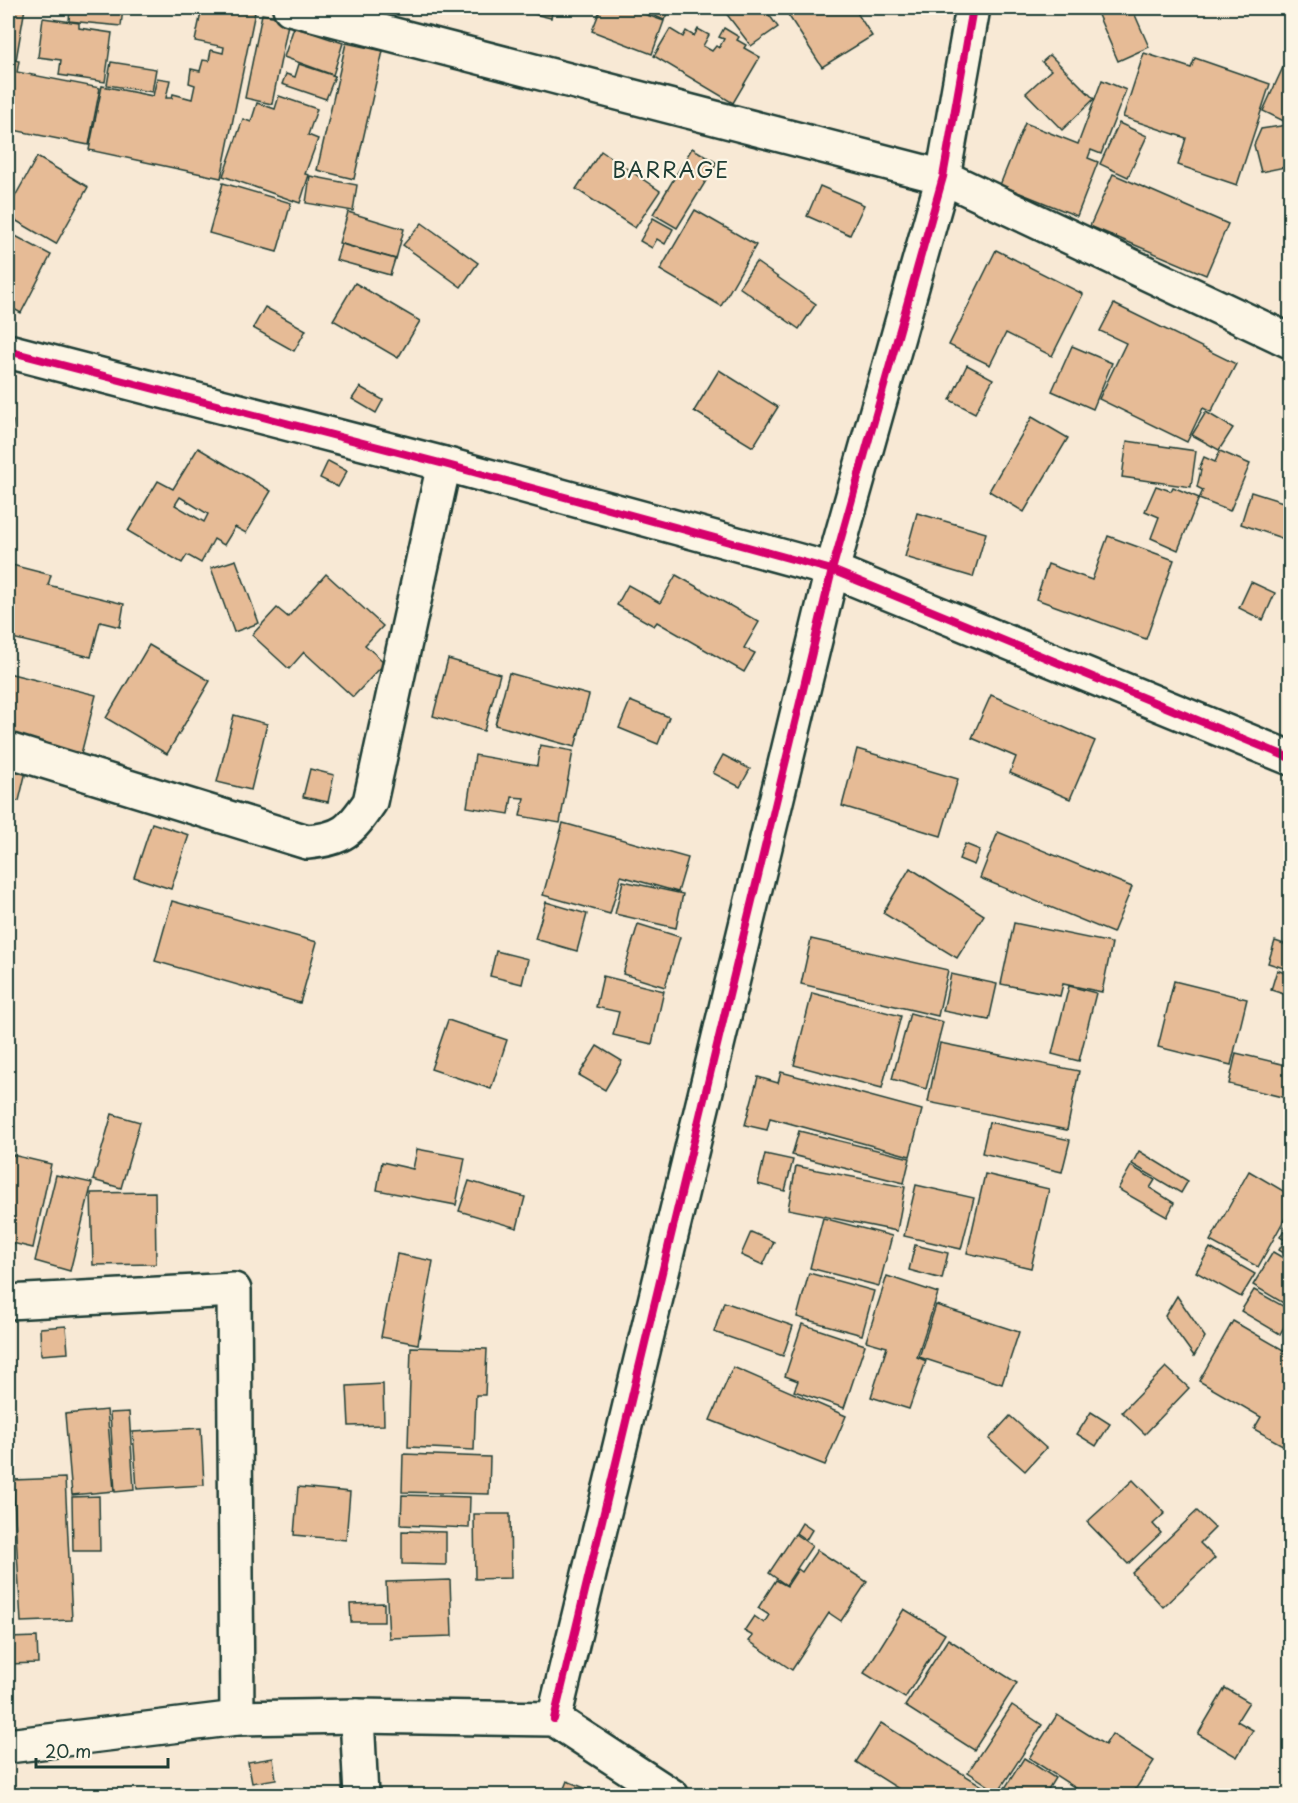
<svg xmlns="http://www.w3.org/2000/svg" width="1298" height="1803" font-family="'Playpen Sans',sans-serif">
  <style>
    .building { fill: #e6bb96; stroke: #1f3d34; stroke-width: 1.5; fill-rule: evenodd }
    .lines { fill: none; stroke-linecap: round; stroke-linejoin: round }
    .street-casing { stroke: #1f3d34; stroke-width: 38 }
    .street { stroke: #fcf5e5; stroke-width: 33 }
    .cycleway-casing { stroke: #fcf5e5; stroke-width: 11 }
    .cycleway { stroke: #d6006c; stroke-width: 8 }
    .labels { text-anchor: middle; dominant-baseline: central; stroke-width: 4.5; stroke-linejoin: round; paint-order: stroke }
    .quarter-label { font-size: 21px; letter-spacing: 1.5px; fill: #1f3d34; stroke: #fcf5e5 }
  </style>
  <rect width="100%" height="100%" fill="#f8e9d5"/>
  <filter id="ink" filterUnits="userSpaceOnUse"><feTurbulence type="fractalNoise" baseFrequency=".0167" numOctaves="2"/><feDisplacementMap in="SourceGraphic" scale="12" xChannelSelector="R" yChannelSelector="G"/><feConvolveMatrix kernelMatrix="1 2 1 2 8 2 1 2 1" color-interpolation-filters="sRGB"/></filter>
  <g filter="url(#ink)">
    <!-- building -->
    <g class="building">
      <path d="M8,8H25L16,60L8,58Z"/>
      <path d="M70,8H123L121,26L69,21Z"/>
      <path d="M202,8H235L255,12L221,178L89,150L102,86L153,96L157,78L170,80L166,98H172L173,94L192,99L195,85L189,83L191,69L200,71L203,60L209,61L211,50L223,53L224,47L195,41Z"/>
      <path d="M509,8H553L551,18Z"/>
      <path d="M601,8H627L664,21L652,54L592,31Z"/>
      <path d="M637,8H670L664,20Z"/>
      <path d="M722,8H764L778,27L751,46Z"/>
      <path d="M789,8H823L826,12L833,8H854L872,36L822,67L785,10Z"/>
      <path d="M1095,8H1132L1149,47L1118,61Z"/>
      <path d="M262,14L289,19L272,104L245,98Z"/>
      <path d="M43,18L79,23V28L112,33L105,82L59,75L61,60L38,57Z"/>
      <path d="M294,27L343,43L333,75L284,57Z"/>
      <path d="M724,28L739,37L737,40L746,45L744,48L760,57L733,103L654,56L670,29L683,37L686,31L694,36L698,29L709,35L703,46L712,51L716,46L719,48L724,39L719,37Z"/>
      <path d="M346,43L383,51L354,179L317,170Z"/>
      <path d="M1290,52V124L1263,111Z"/>
      <path d="M1144,53L1191,68L1195,58L1270,84L1237,185L1178,165L1186,138L1123,117Z"/>
      <path d="M1050,55L1094,99L1062,130L1026,93L1051,70L1042,62Z"/>
      <path d="M8,59L19,61L17,72L100,88L89,145L8,129Z"/>
      <path d="M111,62L156,69L152,92L107,85Z"/>
      <path d="M299,64L335,76L326,99L282,84L286,74L295,77Z"/>
      <path d="M1102,80L1126,90L1101,154L1091,150L1088,158L1098,162L1077,216L1000,185L1025,123L1078,144Z"/>
      <path d="M279,96L317,109L308,135L318,139L305,174L309,175L300,203L223,176L243,119L251,122L257,103L275,109Z"/>
      <path d="M1119,123L1147,136L1128,177L1100,164Z"/>
      <path d="M1287,125L1290,127V166L1261,172L1254,145L1261,129Z"/>
      <path d="M692,148L717,163L677,228L653,214Z"/>
      <path d="M601,151L660,191L635,228L576,189Z"/>
      <path d="M37,157L88,187L56,244L8,216V209Z"/>
      <path d="M1113,174L1228,224L1206,275L1090,226Z"/>
      <path d="M310,176L357,185L353,211L306,203Z"/>
      <path d="M223,183L291,203L277,252L209,233Z"/>
      <path d="M820,186L864,205L850,235L807,216Z"/>
      <path d="M695,210L756,245L721,306L660,270Z"/>
      <path d="M348,212L404,229L396,259L339,243Z"/>
      <path d="M653,218L673,229L665,244L657,239L652,248L640,241Z"/>
      <path d="M422,223L478,263L461,287L403,245Z"/>
      <path d="M8,232L51,255L21,313L8,306Z"/>
      <path d="M341,244L395,259L390,275L336,260Z"/>
      <path d="M996,250L1083,294L1052,356L1006,333L990,365L949,345Z"/>
      <path d="M756,262L816,304L799,329L739,287Z"/>
      <path d="M355,283L420,321L398,358L333,320Z"/>
      <path d="M1114,304L1236,364L1211,412L1203,408L1187,442L1099,399L1126,343L1100,331Z"/>
      <path d="M265,307L306,330L294,351L253,328Z"/>
      <path d="M1072,346L1112,363L1093,409L1052,391Z"/>
      <path d="M967,365L993,379L975,413L950,400Z"/>
      <path d="M719,370L778,407L753,447L694,411Z"/>
      <path d="M360,387L383,400L376,413L352,399Z"/>
      <path d="M1206,412L1233,428L1219,450L1192,435Z"/>
      <path d="M1032,417L1068,438L1024,512L989,491Z"/>
      <path d="M8,421H13L8,480Z"/>
      <path d="M1127,441L1196,451L1191,487L1122,477Z"/>
      <path d="M198,448L271,491L246,533L235,527L224,545L214,539L201,563L187,555L182,563L128,531L158,481L173,489ZM180,497L208,514L204,522L175,505Z"/>
      <path d="M1220,451L1250,464L1230,511L1199,499L1203,490L1197,487L1201,470L1199,469L1204,457L1215,462Z"/>
      <path d="M328,461L347,471L338,487L320,478Z"/>
      <path d="M1156,486L1171,491L1173,487L1199,498L1178,550L1151,538L1159,517L1145,511Z"/>
      <path d="M1251,492L1283,502L1285,494L1290,496V541L1241,524Z"/>
      <path d="M917,513L986,533L973,577L905,557Z"/>
      <path d="M1108,536L1174,560L1146,639L1036,599L1048,564L1092,580Z"/>
      <path d="M236,560L259,623L234,632L211,568Z"/>
      <path d="M8,564L51,575L48,585L124,604L120,627L100,622L91,657L8,637Z"/>
      <path d="M326,574L383,626L365,645L385,663L353,697L304,652L289,669L252,635L277,608L288,617Z"/>
      <path d="M676,575L759,622L744,648L755,653L744,672L657,622L654,626L617,605L628,585L660,603Z"/>
      <path d="M1251,582L1275,593L1263,620L1239,608Z"/>
      <path d="M149,645L210,681L167,754L106,718Z"/>
      <path d="M448,659L500,674L484,731L433,716Z"/>
      <path d="M8,673L96,695L80,758L8,740Z"/>
      <path d="M509,673L589,695L575,747L495,725Z"/>
      <path d="M991,695L1095,741L1070,799L1010,773L1016,757L972,738Z"/>
      <path d="M630,701L669,717L658,744L619,728Z"/>
      <path d="M234,715L267,724L251,790L217,782Z"/>
      <path d="M540,745L573,751L560,823L520,816L524,798L512,797L509,814L467,807L475,755L537,766Z"/>
      <path d="M857,749L958,779L941,836L842,806Z"/>
      <path d="M723,755L750,769L740,787L713,773Z"/>
      <path d="M8,763L27,767L19,801L8,799Z"/>
      <path d="M310,769L334,775L328,802L303,797Z"/>
      <path d="M152,823L189,835L171,889L134,877Z"/>
      <path d="M563,823L688,858L678,892L621,876L610,914L543,895Z"/>
      <path d="M998,832L1132,887L1113,933L980,878Z"/>
      <path d="M965,844L980,850L974,865L959,859Z"/>
      <path d="M910,868L984,915L957,958L883,913Z"/>
      <path d="M623,881L683,894L676,928L615,914Z"/>
      <path d="M172,901L317,942L300,1003L155,961Z"/>
      <path d="M546,902L587,914L577,951L535,939Z"/>
      <path d="M1014,923L1112,943L1102,992L1063,984L1060,996L1001,984Z"/>
      <path d="M638,924L680,937L665,987L623,974Z"/>
      <path d="M811,939L948,970L938,1016L801,984Z"/>
      <path d="M1275,941L1290,946V970L1268,963Z"/>
      <path d="M496,951L528,959L522,984L490,976Z"/>
      <path d="M1277,970L1290,975V996L1271,990Z"/>
      <path d="M951,974L997,984L989,1020L943,1011Z"/>
      <path d="M603,976L664,991L652,1044L613,1035L619,1012L596,1007Z"/>
      <path d="M1174,981L1247,999L1231,1065L1158,1047Z"/>
      <path d="M1069,986L1096,993L1079,1061L1052,1054Z"/>
      <path d="M812,993L901,1016L882,1088L794,1065Z"/>
      <path d="M910,1013L943,1022L926,1089L892,1079Z"/>
      <path d="M448,1020L507,1040L491,1089L431,1069Z"/>
      <path d="M940,1043L1079,1071L1067,1130L928,1102Z"/>
      <path d="M597,1046L622,1061L605,1090L579,1075Z"/>
      <path d="M1236,1053L1290,1066V1099L1229,1084Z"/>
      <path d="M781,1072L922,1110L910,1156L770,1118L767,1130L745,1125L758,1077L778,1083Z"/>
      <path d="M112,1114L140,1122L121,1188L93,1180Z"/>
      <path d="M989,1122L1070,1140L1062,1172L982,1153Z"/>
      <path d="M799,1131L910,1158L904,1183L792,1155Z"/>
      <path d="M417,1149L465,1158L456,1205L377,1190L382,1162L413,1169Z"/>
      <path d="M1139,1151L1188,1181L1181,1193L1132,1164Z"/>
      <path d="M8,1154L51,1164L33,1248L8,1242Z"/>
      <path d="M765,1154L793,1160L785,1191L758,1184Z"/>
      <path d="M796,1166L905,1187L897,1231L788,1209Z"/>
      <path d="M1131,1166L1155,1180L1150,1188L1174,1203L1167,1217L1118,1189Z"/>
      <path d="M1249,1171L1290,1195V1209L1258,1267L1210,1241Z"/>
      <path d="M985,1174L1049,1189L1031,1268L967,1253Z"/>
      <path d="M56,1175L92,1183L70,1271L35,1261Z"/>
      <path d="M469,1181L525,1197L517,1228L459,1211Z"/>
      <path d="M916,1185L974,1198L961,1249L904,1236Z"/>
      <path d="M155,1192L156,1264L93,1265L91,1193Z"/>
      <path d="M823,1218L892,1236L879,1286L810,1268Z"/>
      <path d="M1290,1219V1257L1279,1250L1285,1240L1280,1237Z"/>
      <path d="M751,1232L774,1242L763,1265L741,1255Z"/>
      <path d="M915,1245L948,1253L942,1279L909,1270Z"/>
      <path d="M1210,1248L1255,1274L1241,1297L1196,1272Z"/>
      <path d="M1273,1252L1290,1262L1286,1268L1290,1270V1307L1253,1285Z"/>
      <path d="M397,1254L433,1261L418,1344L381,1337Z"/>
      <path d="M809,1273L874,1291L862,1335L797,1317Z"/>
      <path d="M887,1276L938,1293L917,1357L926,1361L909,1409L871,1397L887,1347L866,1341Z"/>
      <path d="M1254,1290L1290,1310V1316L1280,1334L1241,1311Z"/>
      <path d="M1177,1296L1205,1337L1194,1356L1165,1316Z"/>
      <path d="M724,1302L793,1326L783,1356L714,1332Z"/>
      <path d="M936,1305L1019,1332L1002,1384L919,1357Z"/>
      <path d="M1233,1321L1285,1351L1290,1341L1288,1448L1254,1429L1261,1417L1199,1381Z"/>
      <path d="M802,1324L865,1345L844,1408L794,1391L798,1381L785,1376Z"/>
      <path d="M66,1326L68,1353L41,1355L40,1328Z"/>
      <path d="M411,1347L487,1349L485,1395H476L474,1450L408,1447Z"/>
      <path d="M733,1367L846,1416L825,1465L710,1420Z"/>
      <path d="M1166,1367L1189,1388L1145,1434L1122,1412Z"/>
      <path d="M383,1384L384,1425L349,1426L347,1386Z"/>
      <path d="M107,1410L114,1491L72,1495L65,1414Z"/>
      <path d="M129,1412L134,1490L115,1492L110,1413Z"/>
      <path d="M1091,1412L1110,1424L1096,1446L1077,1434Z"/>
      <path d="M1010,1416L1046,1448L1025,1471L989,1439Z"/>
      <path d="M201,1428L204,1485L137,1489L133,1432Z"/>
      <path d="M403,1454L490,1457L489,1494L402,1492Z"/>
      <path d="M65,1478L72,1620L21,1622L13,1480Z"/>
      <path d="M1133,1480L1165,1513L1153,1524L1161,1533L1128,1564L1087,1522Z"/>
      <path d="M298,1487L350,1492L346,1540L294,1535Z"/>
      <path d="M402,1495L470,1497L469,1528L401,1525Z"/>
      <path d="M99,1496L100,1551H73L72,1497Z"/>
      <path d="M1197,1511L1215,1528L1200,1543L1215,1558L1163,1607L1132,1573Z"/>
      <path d="M474,1514H510L511,1578L475,1579Z"/>
      <path d="M802,1523L812,1530L806,1540L796,1533Z"/>
      <path d="M402,1531L446,1532V1565L402,1564Z"/>
      <path d="M795,1534L812,1546L786,1585L769,1573Z"/>
      <path d="M817,1550L867,1582L841,1621L829,1613L792,1670L749,1641L753,1636L744,1631L754,1616L764,1623L769,1615L758,1608L776,1580L787,1586L798,1569L802,1572Z"/>
      <path d="M450,1580L452,1636L389,1638L386,1582Z"/>
      <path d="M384,1603V1622H351L350,1604Z"/>
      <path d="M904,1609L945,1634L905,1698L864,1673Z"/>
      <path d="M37,1637L38,1663L8,1664V1638Z"/>
      <path d="M948,1639L1017,1683L974,1750L905,1706Z"/>
      <path d="M1225,1688L1249,1702L1237,1721L1253,1730L1237,1757L1198,1734Z"/>
      <path d="M1012,1705L1042,1725L998,1792L968,1772Z"/>
      <path d="M1057,1715L1105,1745L1112,1734L1154,1761L1131,1796H1088L1029,1758Z"/>
      <path d="M881,1723L992,1792L990,1796H910L856,1762Z"/>
      <path d="M273,1758L276,1779L252,1783L248,1762Z"/>
      <path d="M1024,1758L1055,1778L1044,1796H1000Z"/>
      <path d="M567,1781L605,1796H561Z"/>
    </g>
    <g class="lines">
      <defs>
        <g id="street">
          <path d="M290,8L943,177L1290,341"/>
          <path d="M8,351L444,464L832,570L1290,758"/>
          <path d="M8,750L307,842C343,839 350,831 370,802L444,464"/>
          <path d="M8,1302L234,1290L237,1718"/>
          <path d="M357,1716L361,1796"/>
          <path d="M554,1719L832,570L943,177L973,8"/>
          <path d="M8,1746L237,1718L357,1716L554,1719L672,1796"/>
        </g>
      </defs>
      <!-- street casing -->
      <use href="#street" class="street-casing"/>
      <!-- street -->
      <use href="#street" class="street"/>
      <defs>
        <g id="cycleway">
          <path d="M8,351L444,464L832,570L1290,758"/>
          <path d="M554,1719L832,570L943,177L973,8"/>
        </g>
      </defs>
      <!-- cycleway casing -->
      <use href="#cycleway" class="cycleway-casing"/>
      <!-- cycleway -->
      <use href="#cycleway" class="cycleway"/>
    </g>
  </g>
  <g class="labels">
    <!-- quarter labels -->
    <g class="quarter-label">
      <text x="671" y="169">BARRAGE</text>
    </g>
  </g>
  <!-- margin -->
  <rect width="1298" height="1803" fill="none" stroke="#fcf5e5" stroke-width="30"/>
  <rect x="15" y="15" width="1268" height="1773" fill="none" stroke="#1f3d34" stroke-width="2" filter="url(#ink)"/>
  <!-- scale -->
  <path d="M36 1758v9h132v-9" fill="none" stroke="#1f3d34" stroke-width="3"/>
  <text x="45" y="1758" font-size="18" fill="#1f3d34" stroke="#fcf5e5" stroke-width="4.5" paint-order="stroke">20 m</text>
</svg>
